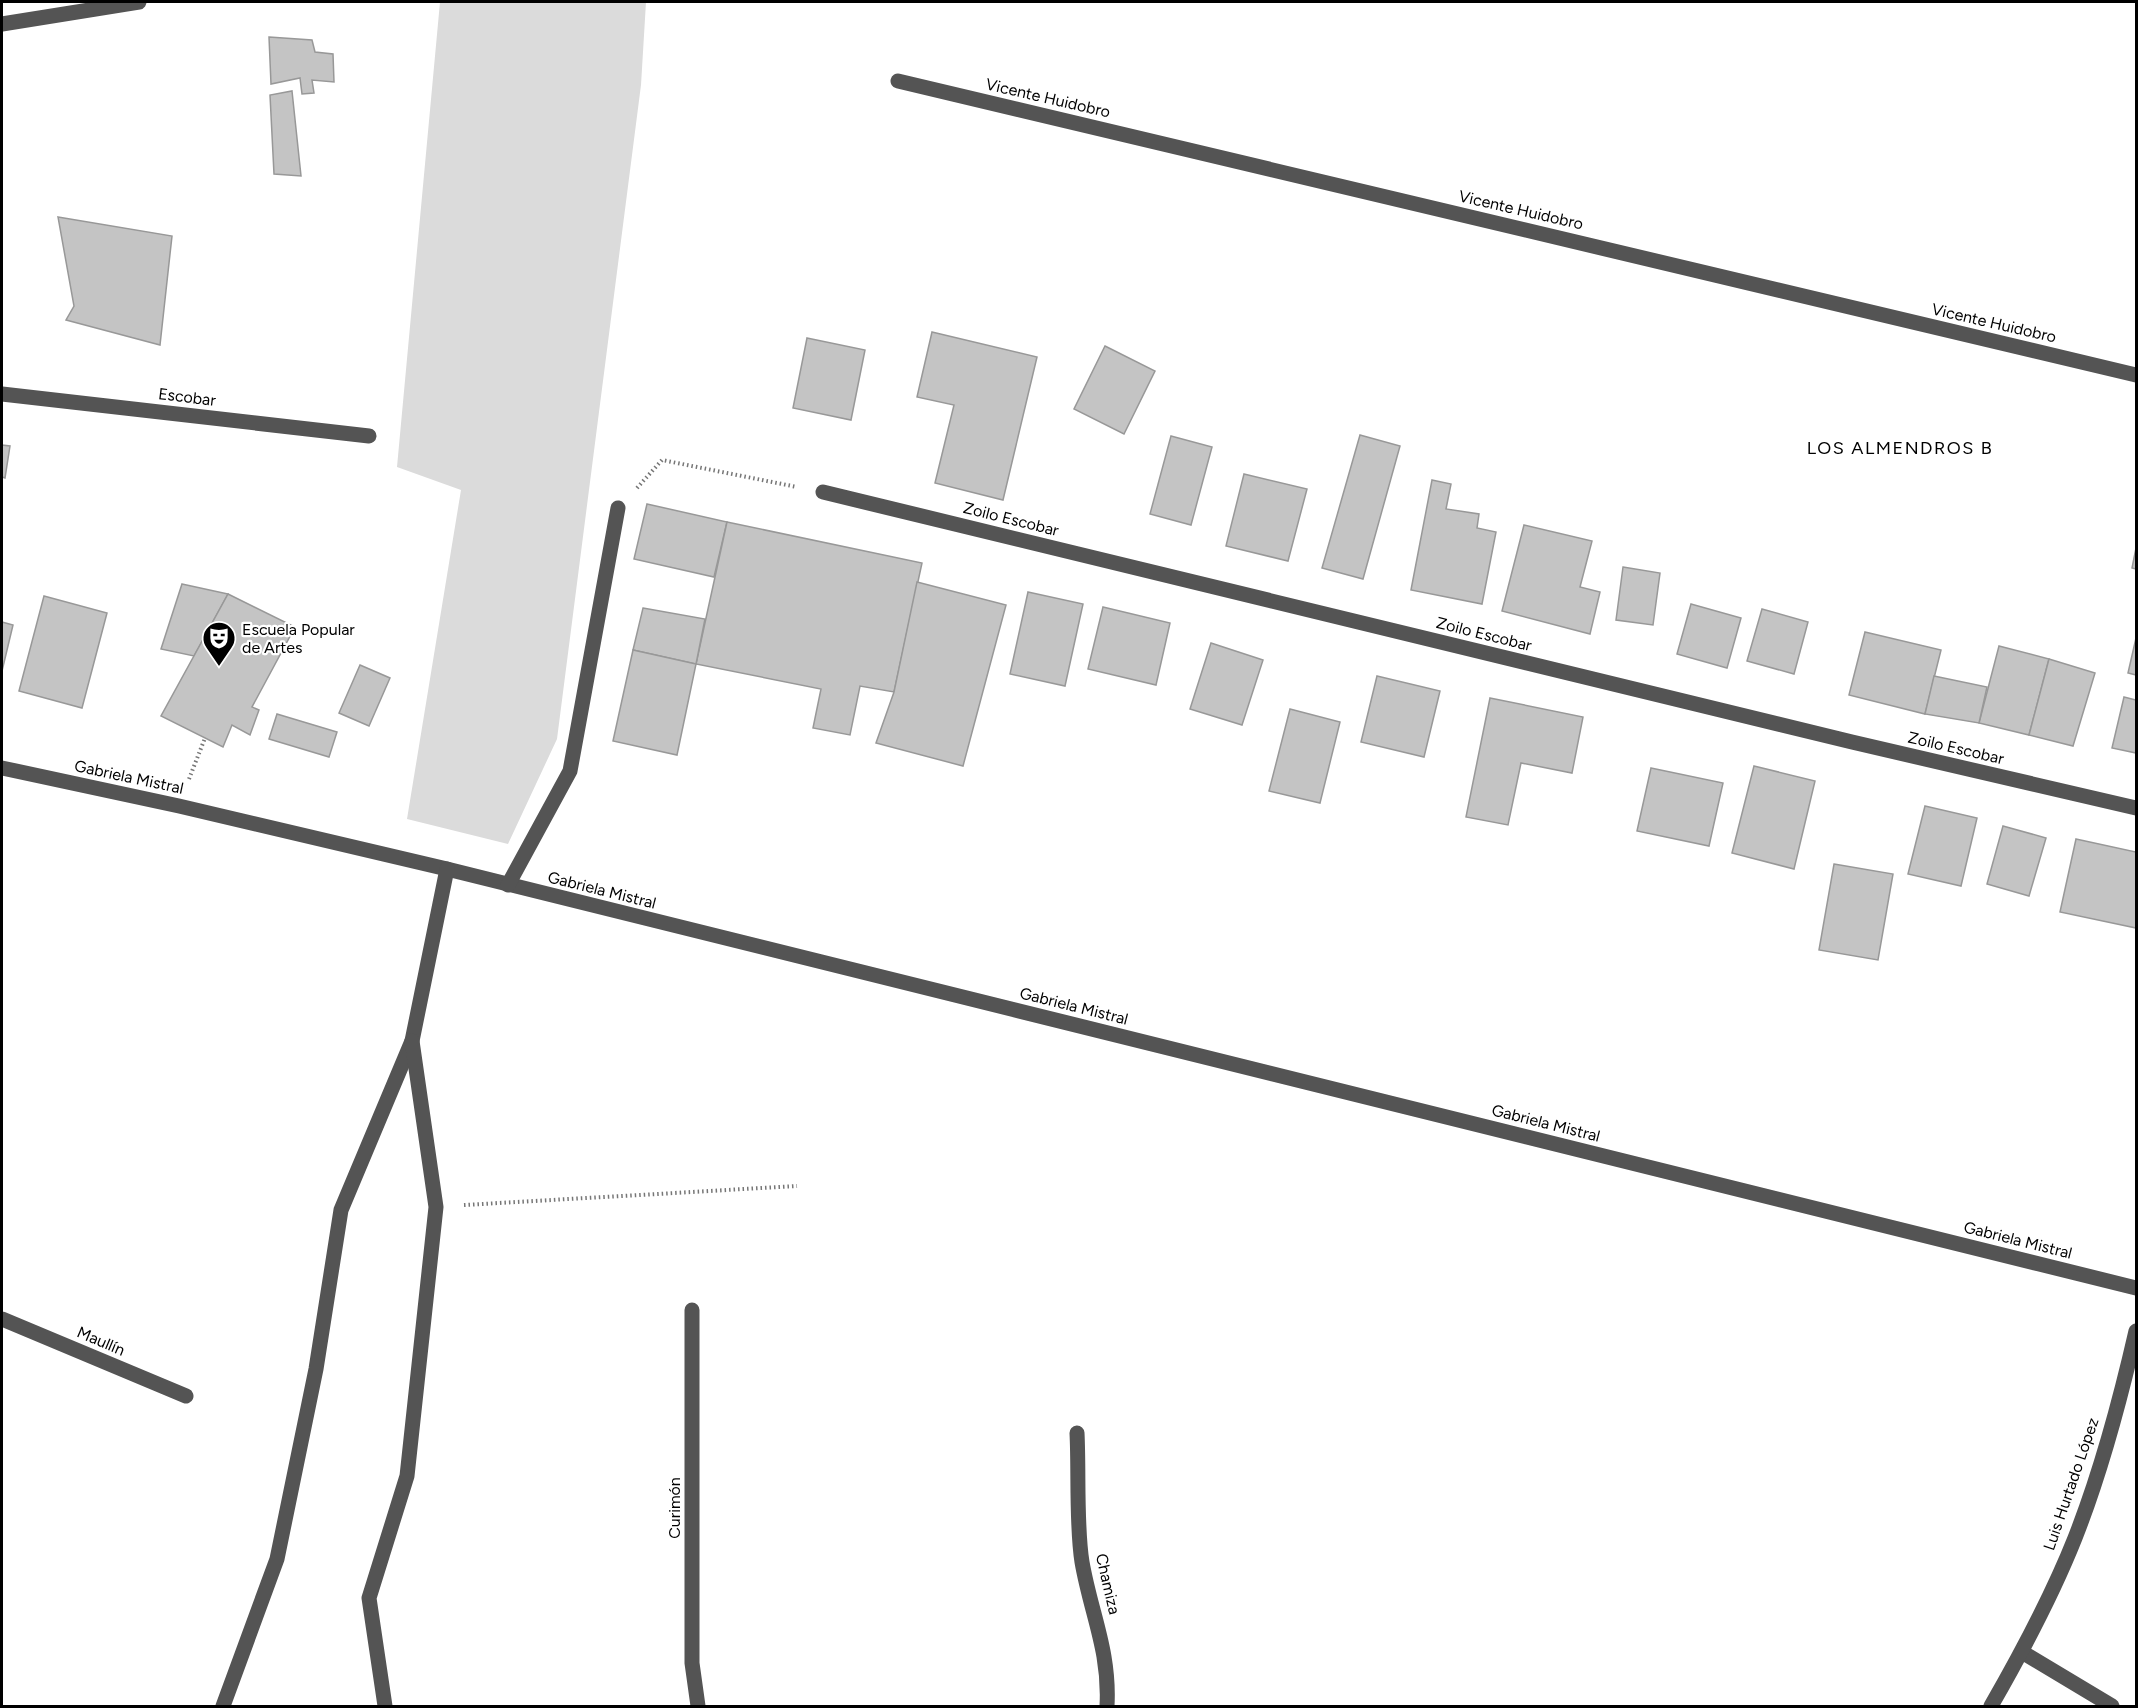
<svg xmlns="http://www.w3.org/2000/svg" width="2138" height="1708" font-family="Figtree,sans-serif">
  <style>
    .green { fill: #dbdbdb }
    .building { fill: #c4c4c4; stroke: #989898; stroke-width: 1.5 }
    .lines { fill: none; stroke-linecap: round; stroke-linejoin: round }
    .path { stroke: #767676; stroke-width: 4; stroke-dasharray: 1.5 3; stroke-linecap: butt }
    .minor { stroke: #545454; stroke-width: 15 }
    .labels { text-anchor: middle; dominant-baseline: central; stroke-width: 4.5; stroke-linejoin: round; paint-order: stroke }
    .street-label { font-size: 16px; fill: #000; stroke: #fff }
    .poi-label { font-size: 16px; fill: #000; stroke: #fff; text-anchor: start }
    .neighbourhood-label { font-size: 18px; letter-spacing: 1.5px; fill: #000; stroke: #fff }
  </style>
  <rect width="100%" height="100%" fill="#fff"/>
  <!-- green -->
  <path class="green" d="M440,2H646L641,85L557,739L508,844L407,819L461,490L397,467Z"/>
  <!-- building -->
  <g class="building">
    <path d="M269,37L312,40L315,52L333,54L334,82L312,80L314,93L302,94L300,78L271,84Z"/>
    <path d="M292,91L301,176L274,174L270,95Z"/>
    <path d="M58,217L172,236L160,345L66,320L74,306Z"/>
    <path d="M932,332L1037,357L1003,500L935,483L954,405L917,397Z"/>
    <path d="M807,338L865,350L851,420L793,408Z"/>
    <path d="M1105,346L1155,371L1124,434L1074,409Z"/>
    <path d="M1360,435L1400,446L1363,579L1322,568Z"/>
    <path d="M1171,436L1212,447L1191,525L1150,514Z"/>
    <path d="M2,445L10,446L5,478L2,477Z"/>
    <path d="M1244,474L1307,489L1288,561L1226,546Z"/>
    <path d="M1432,480L1451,484L1446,509L1479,514L1477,528L1496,532L1482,604L1411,590Z"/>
    <path d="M647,504L727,522L714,577L634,559Z"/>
    <path d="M727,522L922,563L894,692L860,686L850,735L813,728L821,689L696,664Z"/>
    <path d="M1524,525L1592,541L1580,587L1600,592L1590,634L1502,611Z"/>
    <path d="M2136,548V569L2132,568Z"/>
    <path d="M1623,567L1660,573L1653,625L1616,620Z"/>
    <path d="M917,582L1006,605L963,766L876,743L894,692Z"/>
    <path d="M182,584L228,594L194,656L161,649Z"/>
    <path d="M1028,592L1083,604L1065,686L1010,674Z"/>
    <path d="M228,594L295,627L252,707L259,710L250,735L232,725L223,747L161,716Z"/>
    <path d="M44,596L107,613L82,708L19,691Z"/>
    <path d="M1691,604L1741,618L1727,668L1677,654Z"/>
    <path d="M1103,607L1170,623L1156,685L1088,669Z"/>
    <path d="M643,608L705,619L696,664L633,650Z"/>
    <path d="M1762,609L1808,622L1794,674L1747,661Z"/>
    <path d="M2,622L13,625L2,671Z"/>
    <path d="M1865,632L1941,650L1925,714L1849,695Z"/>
    <path d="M2136,638V675L2128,673Z"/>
    <path d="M1211,643L1263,660L1242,725L1190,709Z"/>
    <path d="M1999,646L2049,659L2029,735L1979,723Z"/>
    <path d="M633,650L696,664L677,755L613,741Z"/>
    <path d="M2049,659L2095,673L2073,746L2029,735Z"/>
    <path d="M360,665L390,678L369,726L339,713Z"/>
    <path d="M1377,676L1440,691L1424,757L1361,742Z"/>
    <path d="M1934,676L1987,687L1979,723L1925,714Z"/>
    <path d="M2124,697L2136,700V753L2112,748Z"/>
    <path d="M1490,698L1583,717L1572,773L1521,763L1508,825L1466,817Z"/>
    <path d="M1290,709L1340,722L1320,803L1269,791Z"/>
    <path d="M277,714L337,732L329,757L269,739Z"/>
    <path d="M1754,766L1815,781L1794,869L1732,853Z"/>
    <path d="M1651,768L1723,783L1709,846L1637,831Z"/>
    <path d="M1925,806L1977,818L1961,886L1908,874Z"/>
    <path d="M2003,826L2046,838L2029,896L1987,884Z"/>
    <path d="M2076,839L2136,852V928L2060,912Z"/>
    <path d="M1834,864L1893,874L1878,960L1819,950Z"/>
  </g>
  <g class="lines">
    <!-- path -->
    <g class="path">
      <path d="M637,488L662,460L797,487"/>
      <path d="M189,779L205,738"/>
      <path d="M464,1205L797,1186"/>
    </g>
    <!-- minor -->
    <g class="minor">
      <path d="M2,24L139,2"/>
      <path d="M898,81L2136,375"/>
      <path d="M2,394L369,436"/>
      <path d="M823,492L1852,742L2136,808"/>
      <path d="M2,768L179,806L447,869L2136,1288"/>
      <path d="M508,885L570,771L618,508"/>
      <path d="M692,1310V1663L698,1706"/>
      <path d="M2,1319L186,1396"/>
      <path d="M1077,1433C1079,1472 1076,1525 1082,1562C1091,1614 1110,1651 1107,1706"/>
      <path d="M2022,1652L2112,1706"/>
      <path d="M223,1706L277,1559L316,1369L341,1210L412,1041L447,869"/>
      <path d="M385,1706L369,1598L407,1476L436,1207L412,1041"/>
      <path d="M1991,1706C2022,1652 2052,1596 2075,1538C2101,1472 2120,1401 2136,1331"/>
    </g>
  </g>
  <!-- icons -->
  <defs>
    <symbol id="theatre-pin" viewBox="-11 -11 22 30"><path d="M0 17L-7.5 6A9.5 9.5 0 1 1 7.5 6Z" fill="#000" stroke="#fff"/><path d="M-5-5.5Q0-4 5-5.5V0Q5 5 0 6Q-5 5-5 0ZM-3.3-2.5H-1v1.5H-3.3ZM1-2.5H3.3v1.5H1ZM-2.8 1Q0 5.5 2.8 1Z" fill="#fff"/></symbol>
  </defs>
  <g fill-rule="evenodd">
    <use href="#theatre-pin" x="200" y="619" width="38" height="52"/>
  </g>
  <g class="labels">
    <!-- street labels -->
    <g class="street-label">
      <text transform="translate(1048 98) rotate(13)">Vicente Huidobro</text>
      <text transform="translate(1521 210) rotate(13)">Vicente Huidobro</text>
      <text transform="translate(1994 323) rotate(13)">Vicente Huidobro</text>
      <text transform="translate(187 397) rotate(7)">Escobar</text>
      <text transform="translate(1011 519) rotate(14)">Zoilo Escobar</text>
      <text transform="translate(1484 634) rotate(14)">Zoilo Escobar</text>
      <text transform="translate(1956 748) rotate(13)">Zoilo Escobar</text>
      <text transform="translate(129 777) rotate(12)">Gabriela Mistral</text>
      <text transform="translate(602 890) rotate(14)">Gabriela Mistral</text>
      <text transform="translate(1074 1006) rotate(14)">Gabriela Mistral</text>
      <text transform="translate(1546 1123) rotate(14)">Gabriela Mistral</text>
      <text transform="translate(2018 1240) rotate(14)">Gabriela Mistral</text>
      <text transform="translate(101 1341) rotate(23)">Maullín</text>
      <text transform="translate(2071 1484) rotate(-71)">Luis Hurtado López</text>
      <text transform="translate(674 1508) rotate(-90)">Curimón</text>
      <text transform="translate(1108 1584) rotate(77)">Chamiza</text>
    </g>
    <!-- poi labels -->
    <g class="poi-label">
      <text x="242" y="629">Escuela Popular<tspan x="242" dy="18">de Artes</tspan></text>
    </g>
    <!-- neighbourhood labels -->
    <g class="neighbourhood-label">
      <text x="1900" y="448">LOS ALMENDROS B</text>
    </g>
  </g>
  <!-- border -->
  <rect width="2138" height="1708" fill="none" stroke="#000000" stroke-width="6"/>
</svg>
